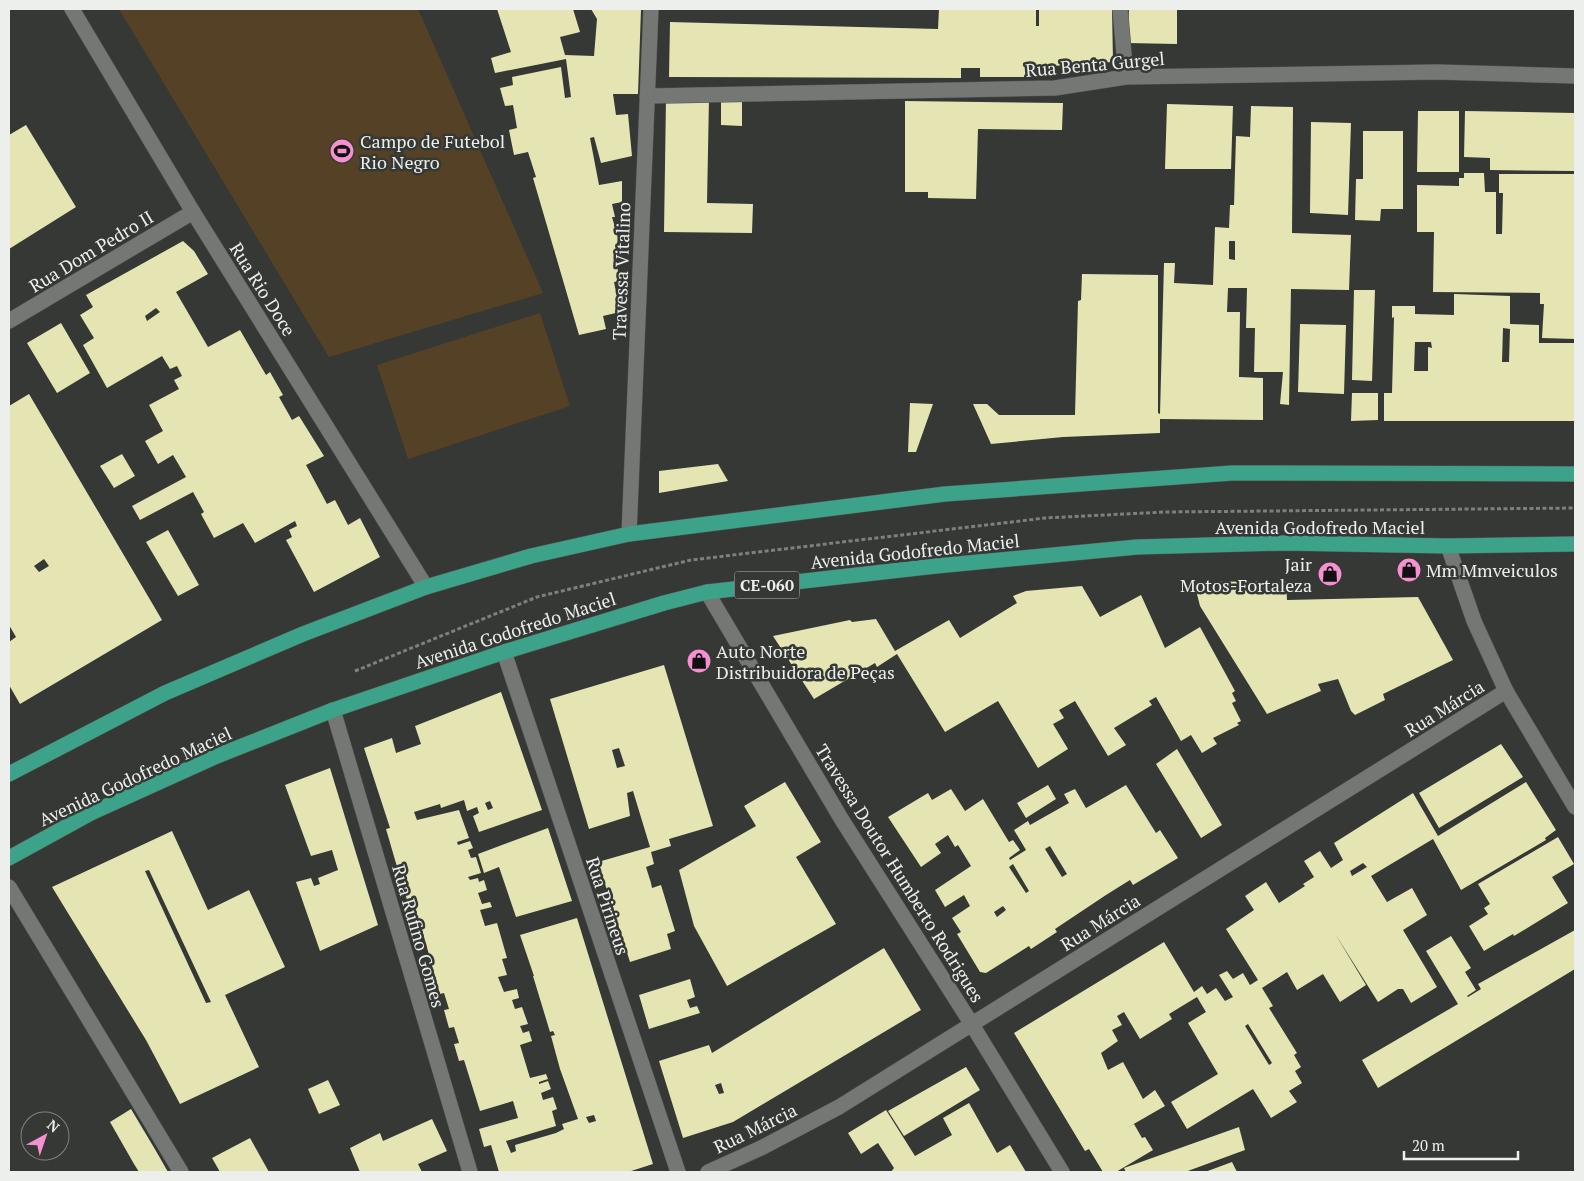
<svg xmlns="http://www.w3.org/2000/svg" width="1584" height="1181" font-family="'PT Serif',serif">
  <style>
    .grass { fill: #554226 }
    .building { fill: #e4e5b3; fill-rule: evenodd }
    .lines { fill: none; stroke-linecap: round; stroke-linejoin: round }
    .lane-casing { stroke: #525552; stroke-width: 16 }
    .street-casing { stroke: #525552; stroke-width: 16 }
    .primary-casing { stroke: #525552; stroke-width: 16 }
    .path { stroke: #7d807d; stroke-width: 3; stroke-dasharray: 4 2.5; stroke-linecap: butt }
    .lane { stroke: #747773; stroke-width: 15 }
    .street { stroke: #747773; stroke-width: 15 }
    .primary { stroke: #3ca289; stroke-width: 15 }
    .labels { text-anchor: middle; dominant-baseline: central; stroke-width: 5; stroke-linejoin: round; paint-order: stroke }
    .shield { fill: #353834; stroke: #b6b8b6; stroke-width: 1 }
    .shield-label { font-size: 16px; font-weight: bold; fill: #edefed }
    .street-label { font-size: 18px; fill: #edefed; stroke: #353834 }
    .poi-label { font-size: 18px; fill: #edefed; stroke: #353834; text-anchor: start }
  </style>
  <rect width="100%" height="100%" fill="#353834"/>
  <!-- grass -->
  <g class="grass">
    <path d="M119,9H418L543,293L329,357Z"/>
    <path d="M540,313L570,406L408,459L377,365Z"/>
  </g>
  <!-- building -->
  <g class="building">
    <path d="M497,9H573L580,32L560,37L565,55L594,56L597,19L591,9H641L638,94H613L616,115L628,114L632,156L601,163L594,137L590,138L599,185L622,181V202L612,204L615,217H612L618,238L615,256L620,281L614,282L620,312L603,316L606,329L579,335L533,178L536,177L528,152L514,155L509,130L517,128L513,105L505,106L500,88L513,85L512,77L561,67L565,98L571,97L566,59L495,73L491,58L511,52Z"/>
    <path d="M939,9H1036V26H1039V9H1112L1113,62L1053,66V77H980V68H961V78L669,77L670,22L938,29Z"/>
    <path d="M1129,9H1177V44L1127,43Z"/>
    <path d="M666,98H709L707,203L753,204L752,233L664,232Z"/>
    <path d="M721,98L742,99V126L721,125Z"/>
    <path d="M905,101L1063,103L1062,130L978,129L976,199L928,198V192H905Z"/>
    <path d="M1167,104L1233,106L1231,169H1165Z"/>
    <path d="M1251,106L1293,107L1292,233L1351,235L1349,290L1291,289L1289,405L1280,404L1283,372H1254L1255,328H1246L1247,288H1228L1227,312H1240L1239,377L1263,378V420L1160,419V433L1063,437L991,444L973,404H987L999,415H1075L1078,301L1081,300L1082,274L1158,275V413L1160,414L1164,263H1175L1174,283L1213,285L1215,227L1229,228L1230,205H1234L1236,136L1250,137ZM1229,241H1235V260L1229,259Z"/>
    <path d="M1418,111H1459V172H1417Z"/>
    <path d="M1465,111L1575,113V171L1490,170V158L1464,157Z"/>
    <path d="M1311,122L1351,123L1348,215L1310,213Z"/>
    <path d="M26,125L76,207L9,249V135Z"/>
    <path d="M1363,131H1403V209H1381L1380,221L1355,220L1356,179H1363Z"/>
    <path d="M1464,173H1484L1485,192H1496V234H1502L1503,193H1499V174H1575V339L1542,338L1544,304H1540V293L1433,292L1434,232H1417V185L1459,186V178H1464Z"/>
    <path d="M183,241L194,251L208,274L176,292L208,347L240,330L266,375L270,372L283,395L279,397L292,420L299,416L324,456L306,465L327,504L335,500L348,525L360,518L380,557L314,592L286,540L292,537L289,530L297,526L295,521L255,543L243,523L214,538L201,514L204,512L193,492L140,520L132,506L186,477L173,455L158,464L145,441L163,431L149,405L179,389L174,380L182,376L177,366L170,369L162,356L107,388L83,345L94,338L80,315L93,307L86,295ZM156,308L160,312L147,321L145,316Z"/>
    <path d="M1354,290H1375L1372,381L1352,380Z"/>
    <path d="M1454,294L1510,296V324L1539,325V343H1575V421H1384V393H1392L1394,317L1392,318V306H1415V314L1454,315ZM1503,328L1510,329L1509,362H1502ZM1415,342H1431L1432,348L1428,347V371H1414Z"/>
    <path d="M61,323L90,373L57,393L27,343Z"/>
    <path d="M1300,324L1346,325L1344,394L1298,392Z"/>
    <path d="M1352,393H1378V420L1351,421Z"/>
    <path d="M29,394L162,620L20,704L9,685V642L16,637L9,625V406ZM44,559L49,566L39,572L34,566Z"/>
    <path d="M910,403L933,404L916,452H908Z"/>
    <path d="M122,454L135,476L114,488L100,466Z"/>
    <path d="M718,464L728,481L659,493V471Z"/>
    <path d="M168,530L199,585L178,596L146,542Z"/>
    <path d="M1286,581L1287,600L1418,597L1453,660L1383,694L1385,700L1355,715L1351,711L1338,679L1318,684L1321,691L1267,714L1200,606L1194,582Z"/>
    <path d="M1082,586L1100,617L1141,595L1165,648L1200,627L1235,691L1232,693L1236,701L1232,703L1241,721L1237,723L1239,725L1213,738L1217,744L1202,753L1191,735L1181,741L1156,697L1149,701L1152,705L1114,728L1126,745L1108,756L1075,701L1059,710L1064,718L1053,724L1068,749L1038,768L998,701L945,732L897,654L877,667L875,663L814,699L773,636L850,620L852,622L876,619L895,651L949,620L960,638L1017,603L1013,596L1026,591Z"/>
    <path d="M664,665L713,826L669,839L671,846L651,852L654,864L646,867L651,883L652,888L661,885L675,931L667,934L671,949L630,962L598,862L650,847L633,791L627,793L630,816L589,829L550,699ZM619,748L625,766L617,768L612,750Z"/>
    <path d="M501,692L542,810L479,832L473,816L479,813L477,807L467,811L464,800L441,808L440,804L414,812L417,820L459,810L469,838L457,842L458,845L470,841L473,848L468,850L471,858L476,857L481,873L468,877L470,880L478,878L479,882L484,880L487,890L478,893L482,904L490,902L492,907L480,910L485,926L497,923L507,958L502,959L507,975L498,977L504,992L517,989L519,998L512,1000L515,1009L522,1007L528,1024L520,1026L523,1033L529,1031L532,1041L520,1045L530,1078L546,1074L548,1079L539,1082V1084L548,1081L551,1089L541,1093L543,1100L553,1097L557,1109L552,1111L556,1126L506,1141L511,1153L516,1151L515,1145L556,1133L564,1129L562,1124L578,1119L560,1069L551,1036L555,1035L553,1031L550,1032L533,976H534L520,935L577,918L653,1164L628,1172H499L491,1145L484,1147L479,1129L518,1118L513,1101L480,1111L464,1060L459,1061L454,1044L459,1043L454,1027L449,1028L444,1010L449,1009L444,993L440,994L421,926L415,928L405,893L402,894L397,878L400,877L386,829L390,828L364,748L392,738L396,753L421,744L415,726ZM490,801L493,808L488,810L485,803ZM594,1115L596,1121L589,1123L586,1117Z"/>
    <path d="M1501,744L1523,777L1439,828L1419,793Z"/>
    <path d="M1177,749L1222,825L1201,838L1156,764Z"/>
    <path d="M330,768L378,925L320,951L296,882L311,878L314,886L320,884L318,878L338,870L332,850L311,856L285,785Z"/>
    <path d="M785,782L821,842L796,857L836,924L727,986L694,926L679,870L756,826L744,806Z"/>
    <path d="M1526,782L1556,830L1545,838L1546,840L1461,890L1433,839L1371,876L1387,902L1412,888L1427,915L1403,930L1437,987L1411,1003L1403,989H1398L1378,1002L1334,932L1366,985L1340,1002L1323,974L1297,990L1287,972L1262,988L1273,1006L1269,1008L1297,1053L1294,1055L1301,1067L1295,1071L1302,1083L1289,1091L1297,1102L1271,1118L1253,1089L1187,1129L1171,1102L1218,1074L1188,1023L1206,1012L1197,997L1169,1014L1172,1019L1140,1039L1124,1012L1117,1016L1122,1025L1112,1030L1118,1041L1101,1053L1108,1070L1123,1062L1143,1099L1155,1090L1165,1106L1125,1129L1134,1124L1142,1138L1145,1137L1153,1150L1116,1172H1103L1089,1149L1085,1151L1014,1033L1164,942L1194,992L1202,986L1207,994L1216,988L1225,1001L1233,997L1219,975L1227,971L1233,979L1243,973L1250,985L1258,980L1226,929L1254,910L1245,896L1266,882L1279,903L1305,886L1303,884L1314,877L1304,861L1320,851L1331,868L1343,860L1334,843L1413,793L1438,836ZM1363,863L1367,867L1352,876L1350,871ZM1248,1024L1272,1063L1269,1065L1245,1026Z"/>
    <path d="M1048,785L1056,799L1026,818L1017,803Z"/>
    <path d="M1126,785L1156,833L1160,830L1178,858L1133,885L1130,880L1106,895L1055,929L1057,932L1031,949L1029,946L986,973L980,972L957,934L961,932L952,918L970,906L964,895L945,907L935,890L971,866L958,845L955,847L948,835L935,844L941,853L921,867L888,817L928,793L932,800L951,789L965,811L983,799L1009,842L1013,840L1020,850L1009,858L1010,860L1026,850L1014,830L1028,821L1030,825L1069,803L1064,794L1075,789L1086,808ZM1050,846L1067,874L1062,877L1045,849ZM1013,864L1029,891L1026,893L1009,867ZM1003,906L1006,910L997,917L994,912Z"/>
    <path d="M548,828L572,901L516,917L499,867L484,873L478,854Z"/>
    <path d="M172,831L208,910L249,890L285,967L225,995L259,1067L180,1104L146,1040L52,887ZM149,870L211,1002L206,1003L145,871Z"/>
    <path d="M1558,837L1574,864L1552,877L1568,903L1514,936L1513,934L1484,951L1469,926L1488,914L1484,908L1490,904L1478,884Z"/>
    <path d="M1575,930V969L1378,1088L1362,1060L1458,1004L1426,951L1451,936L1471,968L1465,972L1476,990L1467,996L1468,997L1481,989L1478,984Z"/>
    <path d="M884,948L921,1010L733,1122L683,1138L659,1061L709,1045L712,1053ZM721,1083L724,1093L719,1094L715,1085Z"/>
    <path d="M690,979L695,997L687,1000L690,1008L697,1006L700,1013L649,1029L639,995Z"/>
    <path d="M966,1067L980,1090L904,1136L888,1111Z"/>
    <path d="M328,1080L340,1105L319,1114L308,1089Z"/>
    <path d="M969,1103L997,1153L1010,1145L1026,1172H891L894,1168L878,1143L861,1154L848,1133L886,1110L915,1156L952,1135L943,1118Z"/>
    <path d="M131,1109L156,1151L168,1172H139L134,1164L110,1122Z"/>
    <path d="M432,1119L447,1151L418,1164L422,1172H360L350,1148L380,1133L383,1141Z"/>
    <path d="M1239,1127L1245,1150L1185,1172H1126L1124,1168Z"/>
    <path d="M250,1138L269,1172H220L212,1158Z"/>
    <path d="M1232,1162L1237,1172H1205Z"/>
  </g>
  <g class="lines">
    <defs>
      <path id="lane" d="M1120,9L1126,77"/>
      <g id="street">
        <path d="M72,9L193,212L426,587"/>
        <path d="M647,96L1055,88L1126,77L1437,72L1575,76"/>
        <path d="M9,321L193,212"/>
        <path d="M629,534L651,9"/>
        <path d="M1448,546L1474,621L1506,691L1575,807"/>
        <path d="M707,592L842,820L971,1023L1062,1172"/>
        <path d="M504,652L678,1172"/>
        <path d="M333,710L470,1172"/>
        <path d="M9,887L181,1172"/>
        <path d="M708,1172L761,1148L839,1107L1506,691"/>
      </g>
      <g id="primary">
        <path d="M9,774L165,693L303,634L426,587L531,556L629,534L945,494L1232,473L1575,474"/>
        <path d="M9,858L91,813L217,756L333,710L504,652L664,603L707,592L936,566L1137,547L1284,543L1448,546L1575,544"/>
      </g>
    </defs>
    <!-- lane casing -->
    <use href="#lane" class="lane-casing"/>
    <!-- street casing -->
    <use href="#street" class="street-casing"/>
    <!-- primary casing -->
    <use href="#primary" class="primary-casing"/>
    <!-- path -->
    <path class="path" d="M355,671L537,597L691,560L1045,518L1165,512L1575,508"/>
    <!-- lane -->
    <use href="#lane" class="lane"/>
    <!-- street -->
    <use href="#street" class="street"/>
    <!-- primary -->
    <use href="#primary" class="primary"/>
  </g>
  <!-- icons -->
  <defs>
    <symbol id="stadium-disc" viewBox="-11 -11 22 22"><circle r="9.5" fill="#f590d1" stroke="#353834"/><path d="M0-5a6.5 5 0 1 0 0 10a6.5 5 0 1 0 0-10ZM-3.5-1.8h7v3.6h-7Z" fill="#111"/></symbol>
    <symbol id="shop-disc" viewBox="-11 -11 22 22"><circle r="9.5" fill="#f590d1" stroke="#353834"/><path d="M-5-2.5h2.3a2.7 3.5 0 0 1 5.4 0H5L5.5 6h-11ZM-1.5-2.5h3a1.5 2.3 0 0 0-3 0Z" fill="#111"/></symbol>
  </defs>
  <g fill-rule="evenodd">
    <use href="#stadium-disc" x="328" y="137" width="28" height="28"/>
    <use href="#shop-disc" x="1395" y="556" width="28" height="28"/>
    <use href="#shop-disc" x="1316" y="560" width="28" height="28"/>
    <use href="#shop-disc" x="685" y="647" width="28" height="28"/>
  </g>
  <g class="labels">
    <!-- shield labels -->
    <rect class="shield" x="734.5" y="571.5" width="65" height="27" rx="4"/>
    <g class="shield-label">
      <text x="767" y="585">CE-060</text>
    </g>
    <!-- street labels -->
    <g class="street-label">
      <text transform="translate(1095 64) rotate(-5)">Rua Benta Gurgel</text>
      <text transform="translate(91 251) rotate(-31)">Rua Dom Pedro II</text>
      <text transform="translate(621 271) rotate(-88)">Travessa Vitalino</text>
      <text transform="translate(263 289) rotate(58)">Rua Rio Doce</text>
      <text x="1320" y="527">Avenida Godofredo Maciel</text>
      <text transform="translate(915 551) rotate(-6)">Avenida Godofredo Maciel</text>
      <text transform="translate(515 630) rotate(-18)">Avenida Godofredo Maciel</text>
      <text transform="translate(1444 708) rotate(-32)">Rua Márcia</text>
      <text transform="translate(135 776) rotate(-25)">Avenida Godofredo Maciel</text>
      <text transform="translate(900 873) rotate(58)">Travessa Doutor Humberto Rodrigues</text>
      <text transform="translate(608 906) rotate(72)">Rua Pirineus</text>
      <text transform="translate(1100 922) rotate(-32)">Rua Márcia</text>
      <text transform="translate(419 936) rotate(74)">Rua Rufino Gomes</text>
      <text transform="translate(755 1128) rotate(-26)">Rua Márcia</text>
    </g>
    <!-- poi labels -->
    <g class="poi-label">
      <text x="360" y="141">Campo de Futebol<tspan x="360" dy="21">Rio Negro</tspan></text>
      <text x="1312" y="564" text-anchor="end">Jair<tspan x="1312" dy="21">Motos-Fortaleza</tspan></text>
      <text x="1426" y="570">Mm Mmveiculos</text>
      <text x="716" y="651">Auto Norte<tspan x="716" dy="21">Distribuidora de Peças</tspan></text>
    </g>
  </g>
  <!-- border -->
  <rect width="1584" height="1181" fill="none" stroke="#edefed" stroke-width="20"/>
  <!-- north arrow -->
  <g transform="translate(45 1136) rotate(40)"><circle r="24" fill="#353834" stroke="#7f817e"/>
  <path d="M0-4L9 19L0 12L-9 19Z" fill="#f590d1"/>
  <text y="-8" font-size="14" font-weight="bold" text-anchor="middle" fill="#edefed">N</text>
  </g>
  <!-- scale -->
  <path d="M1404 1151v8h114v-8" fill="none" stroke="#edefed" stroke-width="2.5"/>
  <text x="1412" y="1151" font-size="15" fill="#edefed" stroke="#353834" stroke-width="4" paint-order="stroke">20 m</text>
</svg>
